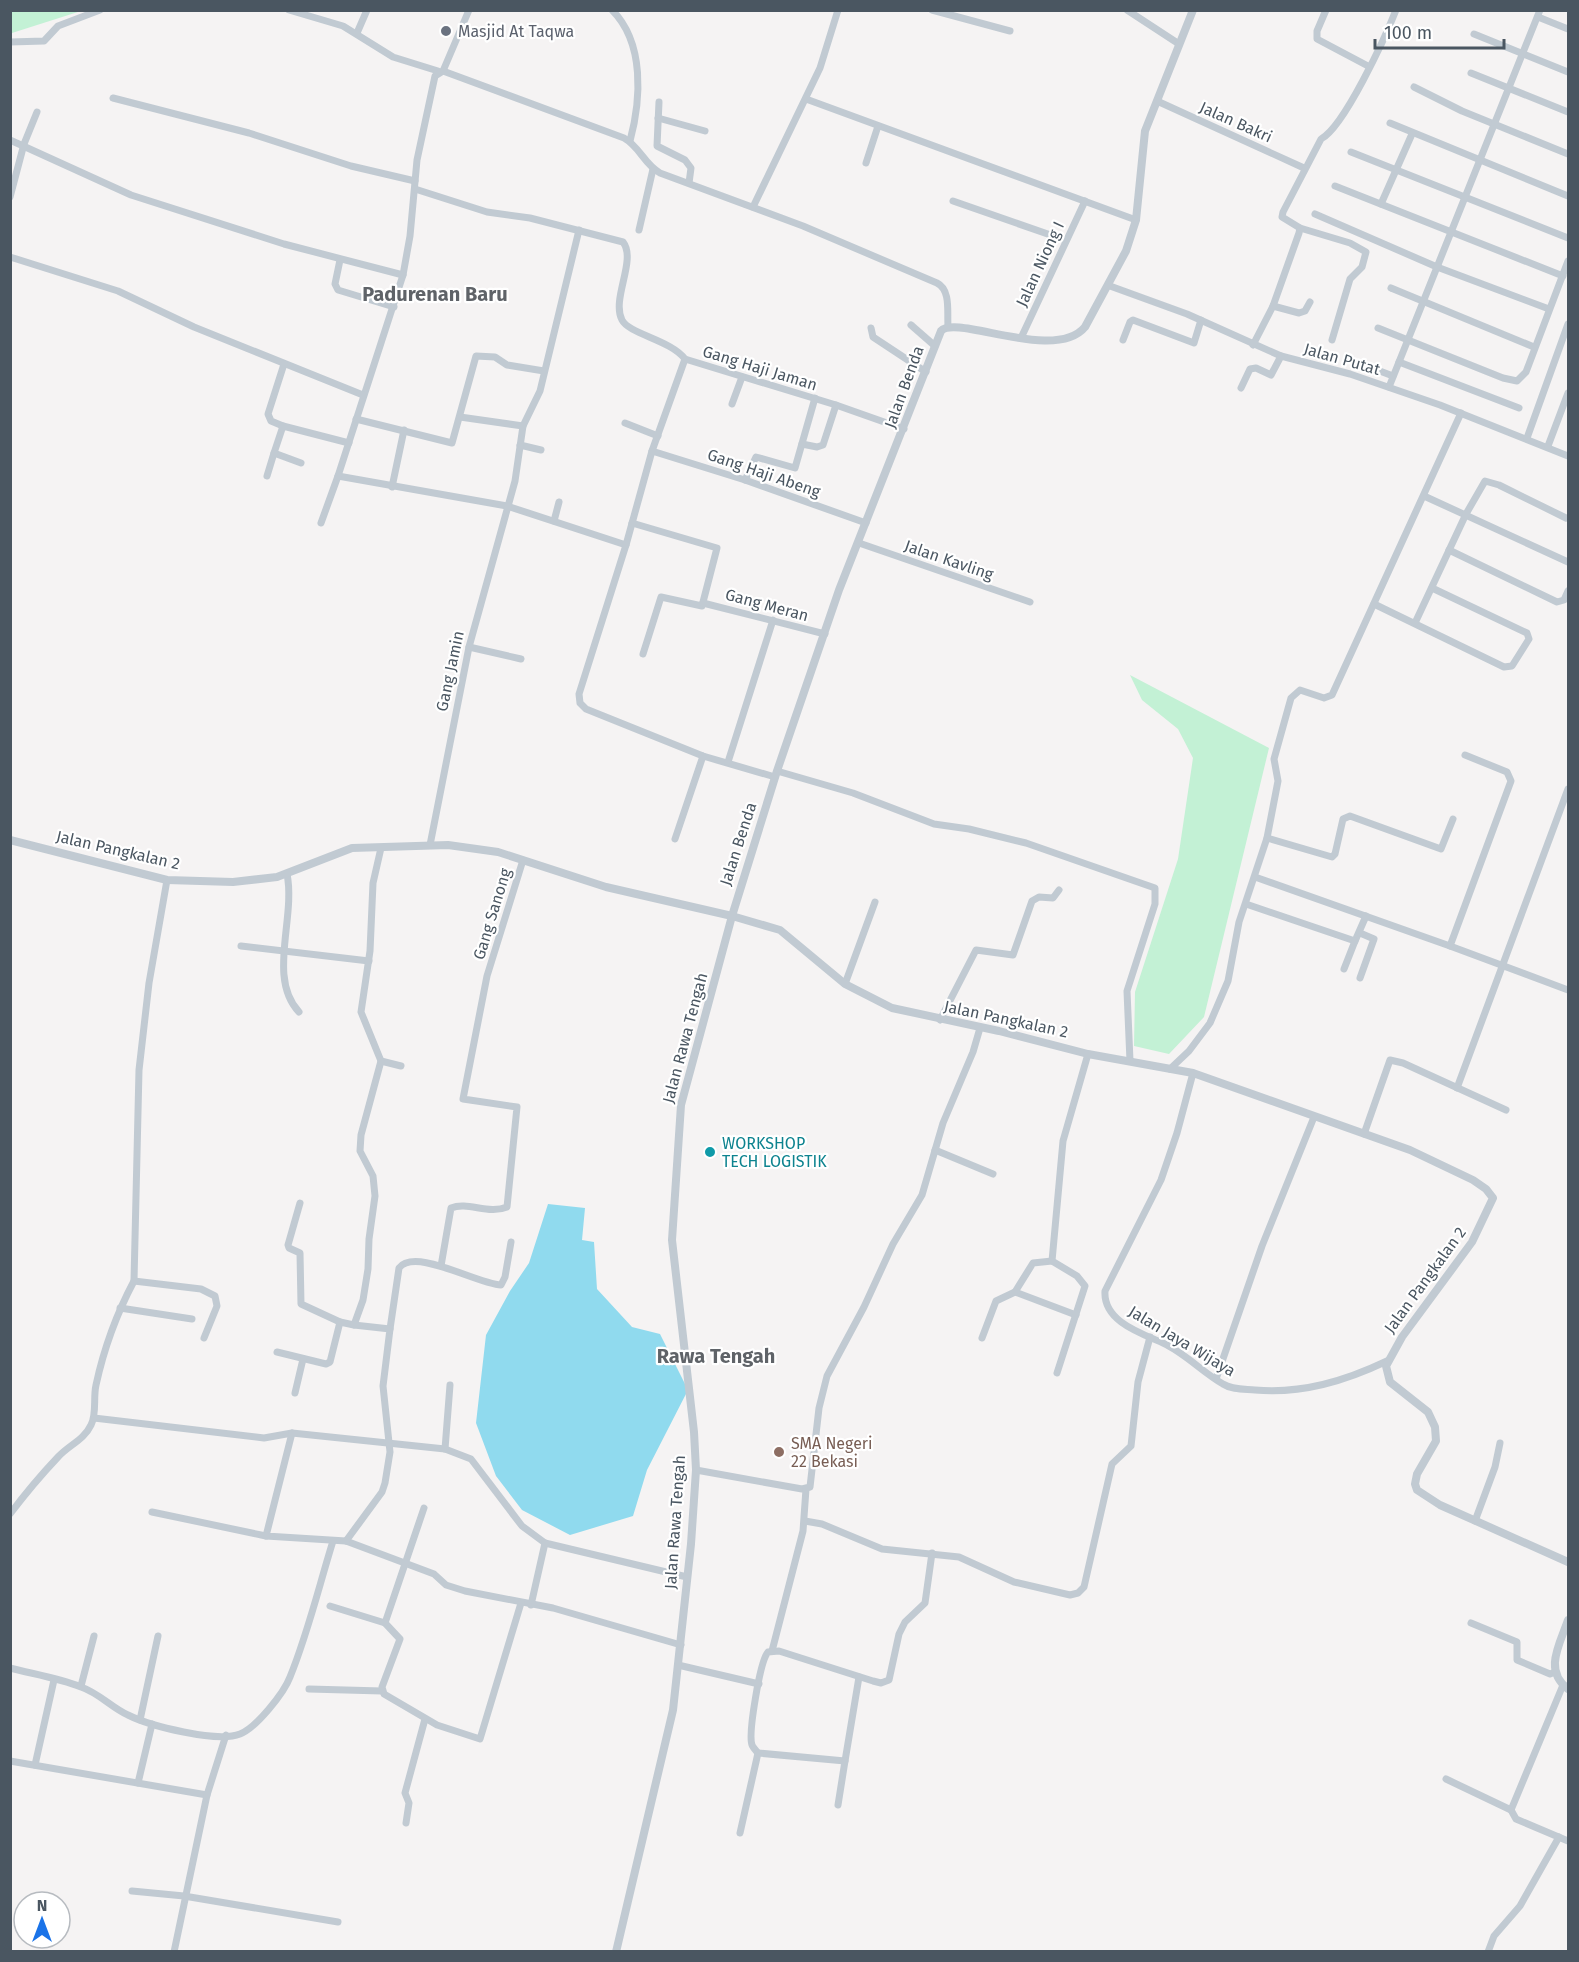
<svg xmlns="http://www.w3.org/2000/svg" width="1579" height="1962" font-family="'Fira Sans',sans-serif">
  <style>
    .green { fill: #c3f1d5 }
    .water { fill: #90daee }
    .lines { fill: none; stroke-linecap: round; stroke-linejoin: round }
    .minor { stroke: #c1cad2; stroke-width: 7 }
    .tertiary { stroke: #c1cad2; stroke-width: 8 }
    .worship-dot { fill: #6b7280; stroke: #fff; stroke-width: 2 }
    .culture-dot { fill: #0f9aa8; stroke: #fff; stroke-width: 2 }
    .education-dot { fill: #8d6e63; stroke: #fff; stroke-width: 2 }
    .labels { text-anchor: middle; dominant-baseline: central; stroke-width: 4.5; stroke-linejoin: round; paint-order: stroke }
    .worship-label { font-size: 16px; fill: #5b616d; stroke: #fff; text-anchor: start }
    .street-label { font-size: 16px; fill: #4a5661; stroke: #fff }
    .culture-label { font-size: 16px; fill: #0d838f; stroke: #fff; text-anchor: start }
    .education-label { font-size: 16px; fill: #785e54; stroke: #fff; text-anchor: start }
    .quarter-label { font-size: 20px; font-weight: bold; fill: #5f6368; stroke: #fff }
  </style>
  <rect width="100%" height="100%" fill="#f5f3f3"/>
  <!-- green -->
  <g class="green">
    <path d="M10,11L11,10L81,11L12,33Z"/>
    <path d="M1130,675L1269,748L1204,1017L1169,1054L1134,1046L1135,992L1178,859L1193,758L1178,729L1142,700Z"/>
  </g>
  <!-- water -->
  <path class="water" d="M548,1204L585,1208L582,1240L594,1242L597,1289L632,1327L660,1334L688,1390L647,1470L633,1516L570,1535L522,1510L496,1476L476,1423L486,1335L510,1291L529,1263Z"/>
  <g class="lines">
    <!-- minor -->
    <g class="minor">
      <path d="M289,10L343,26L393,57L438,71"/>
      <path d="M469,10L443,71L435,76L417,160L410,236L403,275L338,476L507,506L626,545L579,694L580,703L586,709L703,756L775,777"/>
      <path d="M612,10C645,43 641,100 630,141"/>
      <path d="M932,10L1010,31"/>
      <path d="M1127,10L1179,44"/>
      <path d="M1326,10L1317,31V39L1368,66"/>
      <path d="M1538,17L1568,29"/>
      <path d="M357,33L367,10"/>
      <path d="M1474,34L1568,72"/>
      <path d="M10,42L44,41L58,26L100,10"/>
      <path d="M443,71L624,138C640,147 644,164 660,173L803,226L937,283C951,290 947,312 948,326"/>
      <path d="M1471,73L1568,112"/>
      <path d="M1414,87L1462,111L1568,154"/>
      <path d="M113,98L249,133L351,166L415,181"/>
      <path d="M806,99L1136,220"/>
      <path d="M1157,101L1304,168"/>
      <path d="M659,102L657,146L685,160L691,168L689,183"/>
      <path d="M658,118L705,131"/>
      <path d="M1390,123L1568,196"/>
      <path d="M10,140L131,195L284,244L403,275"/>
      <path d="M1351,152L1568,238"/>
      <path d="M866,163L878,126"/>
      <path d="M1335,186L1563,276"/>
      <path d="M415,189L487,212L530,218L623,242C637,260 611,299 622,320C629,334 671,340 685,359L836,405L904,429"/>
      <path d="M10,197L24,144L37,112"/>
      <path d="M953,201L1065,240"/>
      <path d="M1381,204L1412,134"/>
      <path d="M753,207L820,68L838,10"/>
      <path d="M1315,214L1437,267L1549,309"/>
      <path d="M1300,228L1350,243L1366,252L1362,267L1350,279L1332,340"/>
      <path d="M639,230L653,169"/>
      <path d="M10,257L118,291L194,327L363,395"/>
      <path d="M340,260L335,284L338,290L394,307"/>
      <path d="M1110,286L1187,314L1281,356L1350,374L1440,405L1568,456"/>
      <path d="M1391,288L1534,347"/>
      <path d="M1273,306L1299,313L1305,311L1310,302"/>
      <path d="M911,325L935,346"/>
      <path d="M871,328L873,337L926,372"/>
      <path d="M1378,328L1503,378L1517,381L1526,372L1568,261"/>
      <path d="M1021,338L1085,201"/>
      <path d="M1123,340L1130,322L1133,320L1194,343L1201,320"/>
      <path d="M1253,345L1273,306L1299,233L1300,228L1282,217L1283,212L1321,139C1344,127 1385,38 1396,10"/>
      <path d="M1399,362L1519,408"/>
      <path d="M1364,365L1393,376"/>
      <path d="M1389,387L1540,10"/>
      <path d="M1241,388L1250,369L1256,368L1271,375L1281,356"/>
      <path d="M732,404L742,377"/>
      <path d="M460,417L523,426"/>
      <path d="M356,419L452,443L476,356L495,357L507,365L544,371"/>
      <path d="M625,423L658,436"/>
      <path d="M283,426L271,421L268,414L284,364"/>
      <path d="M1527,438L1568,324"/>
      <path d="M802,444L817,447L823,445L836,405"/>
      <path d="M520,445L541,450"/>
      <path d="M1548,446L1568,393"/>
      <path d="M652,451L745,480L866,523"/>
      <path d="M301,463L274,453L283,426L349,443"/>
      <path d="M267,476L274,453"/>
      <path d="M745,480L756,457L795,468L815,398"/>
      <path d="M392,487L404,430"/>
      <path d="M1424,496L1568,562"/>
      <path d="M554,521L559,502"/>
      <path d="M321,523L338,476"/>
      <path d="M632,523L717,548L702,606L661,597L643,654"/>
      <path d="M859,543L1030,602"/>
      <path d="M626,545L652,451L685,359"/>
      <path d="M1449,550L1557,602L1564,600L1568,591"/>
      <path d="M703,603L825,634"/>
      <path d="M1374,604L1504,667L1512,666L1529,639L1527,633L1432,588"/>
      <path d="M1415,623L1466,514L1485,481L1499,485L1566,518"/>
      <path d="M469,647L521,659"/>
      <path d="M1465,755L1507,772L1511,781L1450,946L1568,990"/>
      <path d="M728,762L773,620"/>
      <path d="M777,771L853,793L934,824L969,829L1026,843L1155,888V904L1127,991L1130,1061"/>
      <path d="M1267,838L1332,857L1335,854L1343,819L1350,816L1441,849L1453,819"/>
      <path d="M675,839L703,756"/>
      <path d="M430,845L469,647L515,481L523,426L540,391L579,230"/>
      <path d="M287,874C296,918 267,978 299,1012"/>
      <path d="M1255,877L1450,946"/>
      <path d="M1246,904L1355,941L1366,916"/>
      <path d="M241,946L369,961"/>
      <path d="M1344,969L1355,941"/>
      <path d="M1360,978L1374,939L1360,933"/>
      <path d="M845,984L875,902"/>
      <path d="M940,1020L976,950L1013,955L1032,901L1039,897L1053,898L1059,890"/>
      <path d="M381,1061L401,1066"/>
      <path d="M1170,1069L1189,1051L1210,1023L1228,981L1239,922L1267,838L1278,781L1274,759L1291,698L1300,690L1324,698L1332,695L1461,413"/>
      <path d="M1193,1073L1177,1133L1161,1180L1105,1291C1103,1321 1140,1333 1163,1343C1185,1353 1202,1372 1223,1384C1232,1390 1244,1389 1255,1390C1302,1394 1345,1381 1387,1361"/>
      <path d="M1457,1088L1568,789"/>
      <path d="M1364,1134L1390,1060L1403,1063L1506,1110"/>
      <path d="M935,1150L993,1174"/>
      <path d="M300,1203L288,1245L289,1248L300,1253L301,1304L340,1322"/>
      <path d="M441,1266L451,1208C468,1201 488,1215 507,1207L517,1107L463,1099L487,976L523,860"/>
      <path d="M134,1281L201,1289L215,1296L217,1306L204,1338"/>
      <path d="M1015,1292L1076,1315"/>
      <path d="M120,1308L192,1319"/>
      <path d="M390,1329L399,1268C415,1247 477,1284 501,1285L505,1277L511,1242"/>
      <path d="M982,1338L996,1301L1015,1292L1033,1263L1052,1261"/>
      <path d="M277,1352L326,1364L330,1362L340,1322L354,1325"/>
      <path d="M1057,1373L1085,1286L1077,1276L1052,1261L1063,1141L1088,1054"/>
      <path d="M1216,1379L1262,1246L1314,1117"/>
      <path d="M295,1393L303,1359"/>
      <path d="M94,1418L264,1438L292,1433L445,1449L471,1459L522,1526L545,1543L687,1577"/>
      <path d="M292,1433L266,1536L346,1541L434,1574L446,1585L465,1591L553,1608L681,1645"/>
      <path d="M445,1449L450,1385"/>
      <path d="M696,1470L802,1489L810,1487L819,1408L827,1376L864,1307L893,1244L922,1195L943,1123L973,1052L980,1028"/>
      <path d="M152,1512L266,1536"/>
      <path d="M10,1514C25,1494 41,1475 58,1457C69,1445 84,1440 91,1425C97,1414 93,1398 96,1385C104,1348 117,1313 134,1281L139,1070L149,983L167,880"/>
      <path d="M805,1521L822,1524L882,1549L959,1557L1014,1582L1070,1595L1078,1593L1084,1587L1112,1464L1131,1446L1138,1382L1150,1337"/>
      <path d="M1475,1521L1495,1467L1500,1443"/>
      <path d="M346,1541L382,1492L385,1483L390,1452L383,1386L390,1329L354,1325L363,1300L368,1269L369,1239L375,1196L373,1176L360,1151L361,1135L381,1061L361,1012L370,951L373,883L381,848"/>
      <path d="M531,1605L545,1543"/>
      <path d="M330,1606L385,1623L400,1639L382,1687L384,1694L437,1725L480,1739L521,1603"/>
      <path d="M385,1623L424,1508"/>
      <path d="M1471,1623L1517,1642V1660L1550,1674L1555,1672"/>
      <path d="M772,1651L803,1531L806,1489"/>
      <path d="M678,1665L759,1684"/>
      <path d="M10,1668C33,1674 59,1678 81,1687C99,1693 112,1708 128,1715C150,1726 217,1743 240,1734C256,1728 284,1693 290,1677C308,1633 319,1586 333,1541"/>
      <path d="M1563,1685L1511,1810L1516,1819L1568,1841"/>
      <path d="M81,1686L94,1636"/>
      <path d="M309,1689L382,1691"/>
      <path d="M140,1720L158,1636"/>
      <path d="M758,1753C757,1752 752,1746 752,1745C748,1734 760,1661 768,1652L779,1651L873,1681L881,1683L889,1680L899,1634L905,1622L925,1603L932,1553"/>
      <path d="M10,1761L207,1795"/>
      <path d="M845,1761L859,1677"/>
      <path d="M35,1765L54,1680"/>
      <path d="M1446,1779L1511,1810"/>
      <path d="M138,1783L152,1724"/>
      <path d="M406,1823L409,1803L405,1793L425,1719"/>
      <path d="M740,1833L758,1753L845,1761L838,1805"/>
      <path d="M132,1891L184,1896L338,1922"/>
      <path d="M174,1952L207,1795L226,1735"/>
      <path d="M1488,1952L1494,1936L1520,1906L1559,1837"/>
    </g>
    <!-- tertiary -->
    <g class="tertiary">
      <path d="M10,840L167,880L233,882L277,877L352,848L448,845L498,852L606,887L732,916L780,930L845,984L892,1008L999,1031L1088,1054L1193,1073L1410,1150L1473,1180L1486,1189L1493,1198L1472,1242L1402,1337L1386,1366L1390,1382L1428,1412L1435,1427L1436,1441L1417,1474L1415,1484L1417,1490L1440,1505L1568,1562"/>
      <path d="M1568,1620C1560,1644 1543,1670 1568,1689"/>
      <path d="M616,1952L673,1710L691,1544L696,1470L694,1432L672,1240L681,1105L732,916L777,771L839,590L941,331C956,314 1055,363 1085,327L1126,251L1136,220L1145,131L1193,10"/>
    </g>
  </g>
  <!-- markers -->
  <circle class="worship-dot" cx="446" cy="31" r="6"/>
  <circle class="culture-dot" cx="710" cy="1152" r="6"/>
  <circle class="education-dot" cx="779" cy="1452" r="6"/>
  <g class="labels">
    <!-- worship labels -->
    <g class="worship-label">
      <text x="458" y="31">Masjid At Taqwa</text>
    </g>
    <!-- street labels -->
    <g class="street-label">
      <text transform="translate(1236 122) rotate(24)">Jalan Bakri</text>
      <text transform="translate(1040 264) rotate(-65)">Jalan Niong I</text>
      <text transform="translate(1342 359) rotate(16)">Jalan Putat</text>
      <text transform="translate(760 368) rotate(17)">Gang Haji Jaman</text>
      <text transform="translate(904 387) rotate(-70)">Jalan Benda</text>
      <text transform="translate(764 473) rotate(19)">Gang Haji Abeng</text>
      <text transform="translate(949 560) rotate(19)">Jalan Kavling</text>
      <text transform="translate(767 605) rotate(15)">Gang Meran</text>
      <text transform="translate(450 671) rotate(-78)">Gang Jamin</text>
      <text transform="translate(738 844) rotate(-72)">Jalan Benda</text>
      <text transform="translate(118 850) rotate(13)">Jalan Pangkalan 2</text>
      <text transform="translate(492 914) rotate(-73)">Gang Sanong</text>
      <text transform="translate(1006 1019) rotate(12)">Jalan Pangkalan 2</text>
      <text transform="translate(685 1038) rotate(-75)">Jalan Rawa Tengah</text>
      <text transform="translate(1425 1280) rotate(-54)">Jalan Pangkalan 2</text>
      <text transform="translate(1182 1341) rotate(31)">Jalan Jaya Wijaya</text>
      <text transform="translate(675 1522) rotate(-86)">Jalan Rawa Tengah</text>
    </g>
    <!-- culture labels -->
    <g class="culture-label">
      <text x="722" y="1143">WORKSHOP<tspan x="722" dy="18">TECH LOGISTIK</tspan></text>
    </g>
    <!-- education labels -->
    <g class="education-label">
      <text x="791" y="1443">SMA Negeri<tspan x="791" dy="18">22 Bekasi</tspan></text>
    </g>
    <!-- quarter labels -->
    <g class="quarter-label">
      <text x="435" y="294">Padurenan Baru</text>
      <text x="716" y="1356">Rawa Tengah</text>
    </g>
  </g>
  <!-- border -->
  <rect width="1579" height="1962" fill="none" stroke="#4a5661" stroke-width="24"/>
  <!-- north arrow -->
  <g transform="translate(42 1920)"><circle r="28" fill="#ffffff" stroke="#b7bbc0" stroke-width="1.5"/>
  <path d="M0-4.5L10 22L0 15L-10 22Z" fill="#1a73e8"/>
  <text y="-9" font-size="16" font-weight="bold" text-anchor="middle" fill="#4a5661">N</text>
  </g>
  <!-- scale -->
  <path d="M1375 39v9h129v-9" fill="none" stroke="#4a5661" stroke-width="3"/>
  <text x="1384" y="39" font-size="18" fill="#4a5661" stroke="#ffffff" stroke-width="4.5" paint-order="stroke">100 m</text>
</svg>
